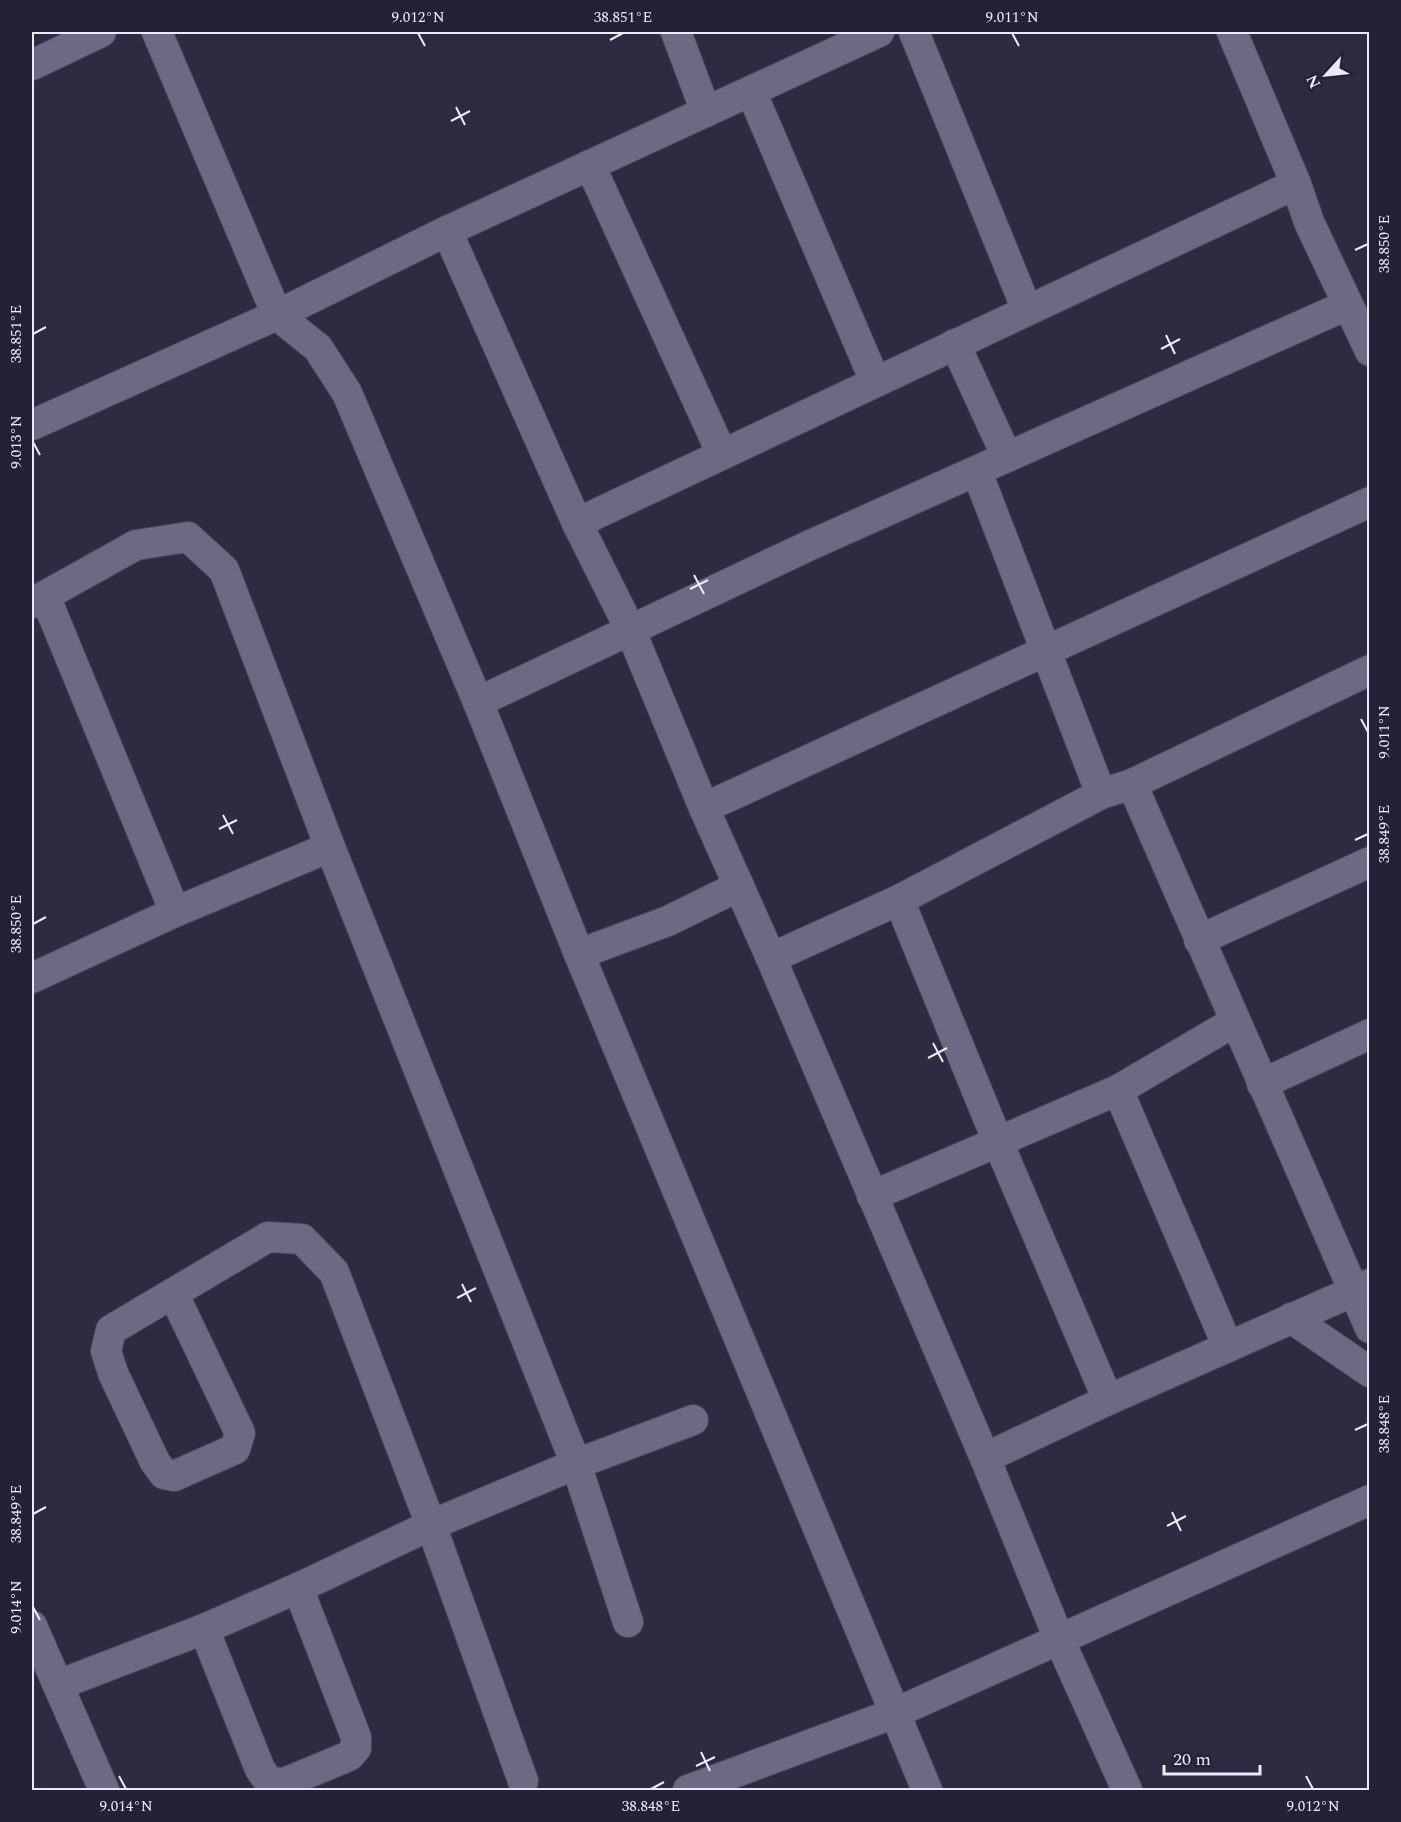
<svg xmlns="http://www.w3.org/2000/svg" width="1401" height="1822" font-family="Spectral,serif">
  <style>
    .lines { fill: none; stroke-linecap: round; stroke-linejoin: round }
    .minor-casing { stroke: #4a455a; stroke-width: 32 }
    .minor { stroke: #6e6884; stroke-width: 30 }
    .ticks { fill: none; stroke: #ece9fa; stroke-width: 2 }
    .neatline { fill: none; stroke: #ece9fa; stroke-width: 2 }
    .ticks-label { font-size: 15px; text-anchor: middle; fill: #ece9fa }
  </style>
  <rect width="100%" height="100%" fill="#2f2941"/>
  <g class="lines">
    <defs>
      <g id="minor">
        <path d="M157,32L277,315L318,348L347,393L478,702L579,954L927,1790"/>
        <path d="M676,32L706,112"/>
        <path d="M914,32L1027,310"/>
        <path d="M1232,32L1296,184"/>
        <path d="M32,65L101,32"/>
        <path d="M751,91L875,381"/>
        <path d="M590,165L722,454"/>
        <path d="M447,231L577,523L630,629L704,808L771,958L985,1458L1059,1639L1127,1790"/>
        <path d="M955,344L1007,457"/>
        <path d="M32,425L277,315L447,231L879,32"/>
        <path d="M977,472L1101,794"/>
        <path d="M577,523L1296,184L1309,222L1370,351"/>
        <path d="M45,596L175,912"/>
        <path d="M32,603L136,545L188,537L224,570L330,847L576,1464L628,1622"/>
        <path d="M478,702L806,547L1347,305"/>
        <path d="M1132,784L1370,1328"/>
        <path d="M704,808L1370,502"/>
        <path d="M899,900L998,1142L1108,1400"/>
        <path d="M1199,940L1370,862"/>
        <path d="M579,954L668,921L739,886"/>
        <path d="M771,958L899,900L1101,794L1132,784L1370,670"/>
        <path d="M32,978L175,912L330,847"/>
        <path d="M1262,1084L1370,1034"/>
        <path d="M872,1196L1118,1090"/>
        <path d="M173,1293L240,1433L235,1449L174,1476L164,1474L155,1462L113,1373L106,1351L111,1330L268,1237L302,1239L334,1272L431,1525L523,1781"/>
        <path d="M1291,1318L1370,1372"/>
        <path d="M1228,1347L1118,1090L1234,1022"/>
        <path d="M985,1458L1108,1400L1370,1284"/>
        <path d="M32,1626L104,1790"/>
        <path d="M204,1629L260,1769L269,1782L284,1783L349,1756L356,1748V1737L298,1588"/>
        <path d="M58,1685L204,1629L298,1588L431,1525L576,1464L693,1420"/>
        <path d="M688,1790L895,1713L1370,1500"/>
      </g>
    </defs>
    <!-- minor casing -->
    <use href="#minor" class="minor-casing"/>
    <!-- minor -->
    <use href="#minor" class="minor"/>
  </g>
  <!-- ticks -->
  <path class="ticks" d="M418,33L425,46M1012,33L1019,46M610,40L623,33M456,107L465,125M451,121L470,111M1355,250L1368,244M33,334L46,327M1166,335L1175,354M1161,349L1180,339M33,442L40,455M694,575L704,594M690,589L708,580M1361,719L1368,732M223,815L233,834M219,829L237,820M1355,840L1368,834M33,924L46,917M933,1043L943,1062M928,1058L947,1048M462,1284L471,1302M457,1298L476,1288M1355,1430L1368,1424M1172,1512L1181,1531M33,1514L46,1507M1167,1526L1186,1516M33,1607L40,1620M701,1752L710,1771M696,1766L715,1757M119,1776L126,1789M1306,1776L1313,1789M651,1789L664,1782"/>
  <!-- border -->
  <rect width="1401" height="1822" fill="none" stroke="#251f37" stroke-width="66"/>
  <!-- north arrow -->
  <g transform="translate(1326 75) rotate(243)" stroke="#251f37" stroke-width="4.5" paint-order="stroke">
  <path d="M0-4.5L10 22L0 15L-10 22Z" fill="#ece9fa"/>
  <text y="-9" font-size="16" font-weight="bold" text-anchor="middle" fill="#ece9fa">N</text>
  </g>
  <!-- scale -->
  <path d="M1164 1765v9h96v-9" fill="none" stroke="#ece9fa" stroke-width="3"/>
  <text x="1173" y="1765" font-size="18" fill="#ece9fa" stroke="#251f37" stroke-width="4.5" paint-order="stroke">20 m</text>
  <rect x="33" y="33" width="1335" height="1756" class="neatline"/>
  <g class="ticks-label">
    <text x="418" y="22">9.012°N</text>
    <text x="623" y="22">38.851°E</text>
    <text x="1012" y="22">9.011°N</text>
    <text transform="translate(1384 244) rotate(-90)" y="5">38.850°E</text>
    <text transform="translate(16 334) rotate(-90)" y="5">38.851°E</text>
    <text transform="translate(16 442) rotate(-90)" y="5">9.013°N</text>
    <text transform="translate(1384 732) rotate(-90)" y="5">9.011°N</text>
    <text transform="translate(1384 834) rotate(-90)" y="5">38.849°E</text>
    <text transform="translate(16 924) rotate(-90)" y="5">38.850°E</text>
    <text transform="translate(1384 1424) rotate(-90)" y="5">38.848°E</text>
    <text transform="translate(16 1514) rotate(-90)" y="5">38.849°E</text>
    <text transform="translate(16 1607) rotate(-90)" y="5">9.014°N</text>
    <text x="126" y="1811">9.014°N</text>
    <text x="651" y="1811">38.848°E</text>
    <text x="1313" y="1811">9.012°N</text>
  </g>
</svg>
